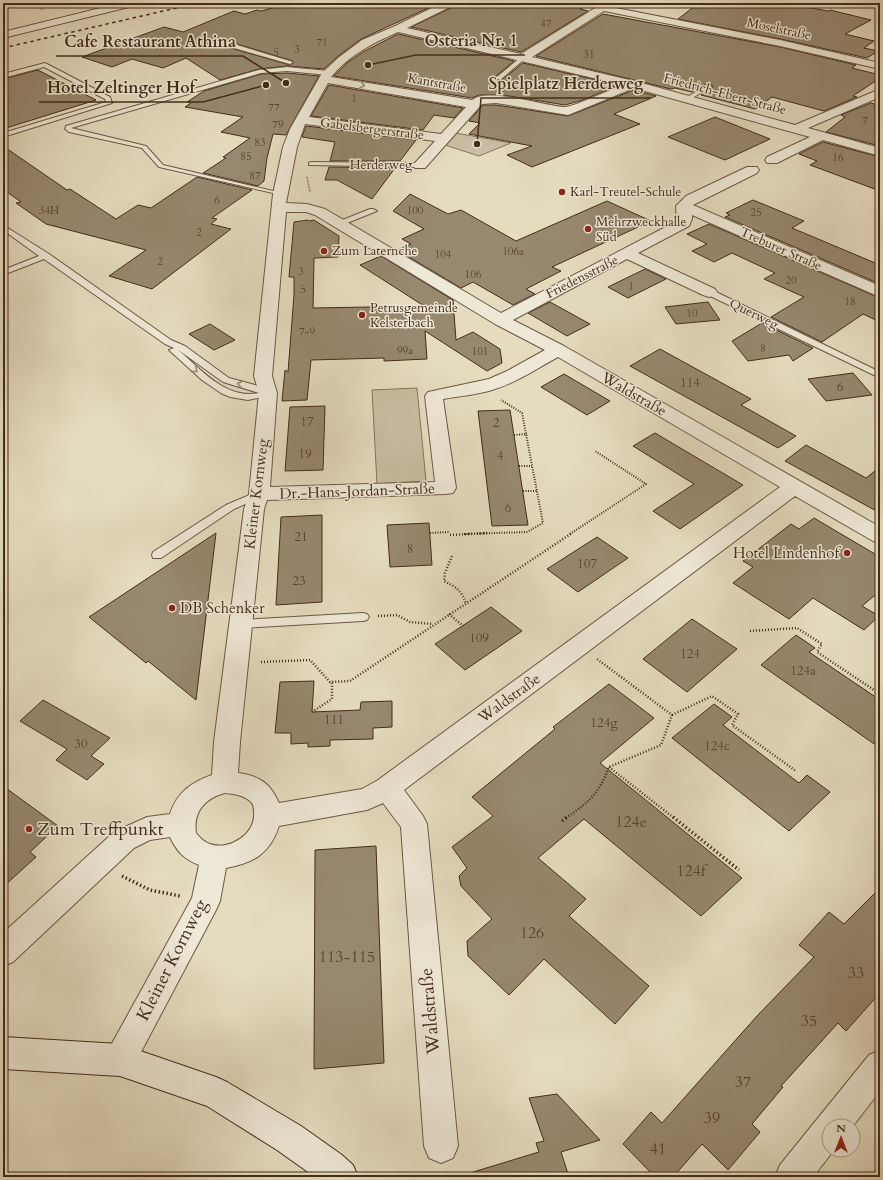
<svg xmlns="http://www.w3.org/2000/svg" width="883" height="1180" font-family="Cardo,serif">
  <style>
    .green { fill: #c9bea4; stroke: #86755e }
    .building { fill: #978870; stroke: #432c19; fill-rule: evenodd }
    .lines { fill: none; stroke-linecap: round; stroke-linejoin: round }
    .lane-casing { stroke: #6c5843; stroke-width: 2 }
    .street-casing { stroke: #6c5843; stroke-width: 2 }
    .secondary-casing { stroke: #432c19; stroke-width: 2 }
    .path-far3 { stroke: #432c19; stroke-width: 1.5; stroke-dasharray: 0.5 1; stroke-linecap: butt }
    .path-far2 { stroke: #432c19; stroke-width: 2; stroke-dasharray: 1 1.5; stroke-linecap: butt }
    .path-far1 { stroke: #432c19; stroke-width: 2.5; stroke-dasharray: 1 2; stroke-linecap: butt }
    .path { stroke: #432c19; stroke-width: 3.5; stroke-dasharray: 1.5 2.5; stroke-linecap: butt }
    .lane { fill: #eee8d6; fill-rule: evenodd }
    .street { fill: #eee8d6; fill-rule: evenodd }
    .secondary { fill: #eee8d6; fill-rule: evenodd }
    .rail { stroke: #432c19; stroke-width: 1.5; stroke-dasharray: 3.5 3.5; stroke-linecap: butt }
    .oneway { stroke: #988a78 }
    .poi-dot { fill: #8f2418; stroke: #eee8d6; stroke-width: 1.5 }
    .labels { text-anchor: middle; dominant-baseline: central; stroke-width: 3; stroke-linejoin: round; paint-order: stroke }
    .far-number-label { font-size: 11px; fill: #58432f }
    .far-street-label { font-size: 13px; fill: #432c19; stroke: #eee8d6 }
    .far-poi-label { font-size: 13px; fill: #432c19; stroke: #eee8d6; text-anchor: start }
    .number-label { font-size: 13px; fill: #58432f }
    .street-label { font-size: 15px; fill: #432c19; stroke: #eee8d6 }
    .poi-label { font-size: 15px; fill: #432c19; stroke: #eee8d6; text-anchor: end }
    .near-number-label { font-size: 16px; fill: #58432f }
    .near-poi-label { font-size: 18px; fill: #432c19; stroke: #eee8d6; text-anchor: start }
    .near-street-label { font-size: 18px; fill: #432c19; stroke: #eee8d6 }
    .leader { fill: none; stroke: #432c19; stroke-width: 1.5 }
    .callout-dot { fill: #432c19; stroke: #eee8d6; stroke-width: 1.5 }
    .callout-label { font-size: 16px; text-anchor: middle; font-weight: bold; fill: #432c19; stroke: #eee8d6; stroke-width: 3; stroke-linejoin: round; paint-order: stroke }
  </style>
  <rect width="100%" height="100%" fill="#e5dcc0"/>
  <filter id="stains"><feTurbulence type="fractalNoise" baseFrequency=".005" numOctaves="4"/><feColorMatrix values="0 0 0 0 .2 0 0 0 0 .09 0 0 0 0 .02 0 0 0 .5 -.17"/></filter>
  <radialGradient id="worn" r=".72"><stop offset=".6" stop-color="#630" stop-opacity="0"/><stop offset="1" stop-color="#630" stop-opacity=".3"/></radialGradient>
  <!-- green -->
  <g class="green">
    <path d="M456,133L511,143L479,156L445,145Z"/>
    <path d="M417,388L426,481L377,484L372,390Z"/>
  </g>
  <!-- building -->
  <g class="building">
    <path d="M292,3H439L361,39L337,57L324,69L287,66L259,69L220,80L186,58L163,68L132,59L112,67L82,57L164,27L183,32L234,11L245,14L257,10L261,11ZM210,40L227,41L293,61L294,62L290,65L227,47L208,46L206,43Z"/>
    <path d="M456,3H591L580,9L588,11L521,52L411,27L455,6Z"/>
    <path d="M699,3H709L739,8L746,3H784L828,11L830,10L871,20L845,34L874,41L864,48L878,51L867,58L780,39L678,19Z"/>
    <path d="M603,14L780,47L856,65L852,68L880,75V78L853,96L857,97L824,111L772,97L755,109L701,95L713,87L712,85L706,84L692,92L675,88L671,89L536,56Z"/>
    <path d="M398,34L514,61L496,76L497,80H502L523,63L618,85L583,100L565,105L503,95H479L472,98L334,76L347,63L363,52Z"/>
    <path d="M38,70L96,100L3,129V79Z"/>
    <path d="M287,73L319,76L286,135L273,134L267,158L264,181L258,186L203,173L226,158L223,157L250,138L221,132L243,117L185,107L191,103L187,102L204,91L261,74Z"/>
    <path d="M329,85L463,108L454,118L434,115L423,130L311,116Z"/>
    <path d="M634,90L656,96L614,114L640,124L532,167L507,155L532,146L469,134L480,123L469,121L483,105H496L568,116Z"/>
    <path d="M871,103L880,106V146L826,132L845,117L841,115Z"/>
    <path d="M715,117L770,139L725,160L668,137Z"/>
    <path d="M306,126L416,140L400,161H330L335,142L302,137Z"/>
    <path d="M823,142L880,157V191L810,165L817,161L799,154Z"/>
    <path d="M3,146L67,190L70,189L116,219L138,205L151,208L197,177L252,190L212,218L217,219L211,224L231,229L152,289L109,276L146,250L46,224L16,203L21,202L3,189Z"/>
    <path d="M329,167L395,168L372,199L337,180H325Z"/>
    <path d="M410,194L448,214L461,210L516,241L607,201L651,221L552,267L561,271L526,289L535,294L513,305L473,282L461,288L397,250L411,244L402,239L424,229L393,211Z"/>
    <path d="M753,200L804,221L792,228L880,265V284L725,217L730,215L726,213Z"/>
    <path d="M308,220L309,221L314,220L339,236L338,257L314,258L313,308L424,306L360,265L381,256L453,300L456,340L473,332L500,349L502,363L487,371L425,331L427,359L384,361V358L311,360L307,400L282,401L285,370L288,372L294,295V277H289L294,222Z"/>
    <path d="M709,224L880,298V322L863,314L822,342L771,317L804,297L764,279L775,273L732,253L714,262L692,251L707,244L687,234Z"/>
    <path d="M645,269L666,279L628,298L608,287Z"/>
    <path d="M550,302L590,324L567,336L528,313Z"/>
    <path d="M708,302L720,320L676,324L665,307Z"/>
    <path d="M762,323L813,348L793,361L789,355L748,361L732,341Z"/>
    <path d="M210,324L235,340L214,350L189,334Z"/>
    <path d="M660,349L751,399L741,405L796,436L778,448L630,366Z"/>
    <path d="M853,373L872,395L826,401L808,379Z"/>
    <path d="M564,374L610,401L587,415L541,387Z"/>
    <path d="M325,406L323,470L285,471L290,407Z"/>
    <path d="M510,410L528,525L492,526L478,411Z"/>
    <path d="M655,433L743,485L680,529L653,511L694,484L633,446Z"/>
    <path d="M806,445L866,478L880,467V513L785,461Z"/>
    <path d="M322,515V602L276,605L281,517Z"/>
    <path d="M814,518L880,557V591L862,606L879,616L864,630L813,598L789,619L733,583L753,567L743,561L791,524L799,529Z"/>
    <path d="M429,523L432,565L390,567L387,525Z"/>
    <path d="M216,533L196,700L148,661L146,663L89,617Z"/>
    <path d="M597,537L628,558L578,592L547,569Z"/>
    <path d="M491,607L522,631L465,670L435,644Z"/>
    <path d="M692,619L737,649L687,692L643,659Z"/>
    <path d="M796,635L815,648L809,652L880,700V748L761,665Z"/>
    <path d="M314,681L312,712L360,710L361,702L392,701V727L373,728V739L330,740V746L308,747V743L291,744V733H275L280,682Z"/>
    <path d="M609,684L654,718L600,763L742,878L701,916L584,819L538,858L586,899L569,916L649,986L615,1024L544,959L509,995L468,956L467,941L492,919L461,886L459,876L467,868L452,847L493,816L472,797L555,729L553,727Z"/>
    <path d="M43,700L110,738L91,756L104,764L87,780L56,760L67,749L20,721Z"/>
    <path d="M714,704L732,717L723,725L799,783L807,775L830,792L789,831L672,738Z"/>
    <path d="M3,786L58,826L30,852L36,857L3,887Z"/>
    <path d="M376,846L384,1063L314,1069L315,850Z"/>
    <path d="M880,888V993L846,1031L838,1023L781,1086L783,1087L752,1124L760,1132L728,1170L702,1144L673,1177H655L623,1144L651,1112L662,1123L757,1016L814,957L799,945L829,912L844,924Z"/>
    <path d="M557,1094L600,1140L561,1152L569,1177H474L473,1172L539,1152L536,1143L544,1141L529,1098Z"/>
  </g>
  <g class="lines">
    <defs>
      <g id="lane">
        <path d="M210,42H227L293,62L290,64L227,46L208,45V43Z"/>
        <path d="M521,57L526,58L501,79H497V77Z"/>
        <path d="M45,63L110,97L112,103L3,137V133L106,102L105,99L44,67L3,78V74Z"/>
        <path d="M287,67L328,71L331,73L328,75L287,71L261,73L71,128L146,146L163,165L282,193V195L159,167L142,148L69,132L65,129L66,126L259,70Z"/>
        <path d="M707,85L712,86L689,100L684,99Z"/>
        <path d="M311,162L420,163L423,165L420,167L309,165V163Z"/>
        <path d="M370,209H373L377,211L342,225H339L335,223Z"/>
        <path d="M3,225L49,254L171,340L185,346L229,378L255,385L273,393L271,395L248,400L230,397L221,393L202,380L169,350L174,348L165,344L44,259L3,275V270L39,256L3,230ZM177,349L223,382L259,393C225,400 200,368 177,349Z"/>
        <path d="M706,290H712L880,372V378L706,294Z"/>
        <path d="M259,491L263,492L264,494L263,496L234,509L161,558H153L152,555L153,552L226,505Z"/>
        <path d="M363,613L367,614L369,617L367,620L363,621L241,628L237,627L235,624L237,621L241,620Z"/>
      </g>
      <g id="street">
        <path d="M3,3H12L11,5L3,7Z"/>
        <path d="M121,3H138L137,5L3,38V32Z"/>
        <path d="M442,3H455L454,5L407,28L521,54L603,3H615L611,7L780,40L880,63V69L780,46L604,11L532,57L638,82L795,125L880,89V97L808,128L880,148V156L823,140L777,163H767L765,160L767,157L810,137L634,88L568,115L496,103L482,104L425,168H415L413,165L435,141L305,124L297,147L286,203L307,204L325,209L501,313L677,221L676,206L686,196L747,167H757L759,170L757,173L693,205L880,286V297L692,215V219L689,226L638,253L715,289L717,292L715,295L709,297L703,295L627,259L513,320L564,346L880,527V543L873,541L795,496L404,790L423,816L427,824L458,1146L453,1158L441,1163L429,1158L424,1146L401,827L383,803L367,810L279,826C270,854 253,863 226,868L220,901L216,910L131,1071L120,1076L109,1071L104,1060L109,1049L192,898L199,865C184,859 177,852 170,837L150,840L134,848L13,962L3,966V933L114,832L147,817L170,814C177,792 192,782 212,775L214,742L244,509L249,494L259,393L254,376L273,194L283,147L290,129L322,73L338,58L362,40L393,27ZM398,32L619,84L622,85C612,89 573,107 565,107C545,106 487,87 472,100L331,77C349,55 373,43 398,32ZM328,83L466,107L441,134L309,117ZM286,212H306L315,215L495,324L545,350L507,371L489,379L428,392L425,396L435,482L270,487L277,393L272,376ZM558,357L780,487L378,780L362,789L279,803C270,783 260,776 238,773L240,742L264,509L267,500L446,494L453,493L456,488L443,399C460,396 476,395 492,390C516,383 536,369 558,357ZM225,793C234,794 244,795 251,802C254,805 254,809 254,813C256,833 230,851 210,844C204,842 200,838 196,833C193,812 205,798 225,793Z"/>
        <path d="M880,1050V1091L853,1126H829V1150H834L813,1177H775L780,1165L869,1055Z"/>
      </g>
      <path id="secondary" d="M3,1037L120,1044L216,1077L227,1082L301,1126L342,1155L353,1165L358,1177H315L277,1150L207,1106L120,1076L3,1069Z"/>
    </defs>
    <!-- lane casing -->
    <use href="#lane" class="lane-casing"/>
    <!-- street casing -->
    <use href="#street" class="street-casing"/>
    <!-- secondary casing -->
    <use href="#secondary" class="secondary-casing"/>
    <!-- path-far3 -->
    <g class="path-far3">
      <path d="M32,3L43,10"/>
      <path d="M307,177L310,192"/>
    </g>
    <!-- path-far2 -->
    <g class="path-far2">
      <path d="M514,435L527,434"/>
      <path d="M519,466H532"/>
      <path d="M523,491H537"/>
      <path d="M430,533L450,532"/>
      <path d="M464,534L527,532L543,523L522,413L501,400"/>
      <path d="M570,534L646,484L595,451"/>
    </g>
    <!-- path-far1 -->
    <g class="path-far1">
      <path d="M450,535L489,533"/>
      <path d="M452,556L445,573L444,581C455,586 463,592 466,604"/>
      <path d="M449,614L463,626"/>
      <path d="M378,616L397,615L410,622L433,624"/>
      <path d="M750,631L797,628L822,644L817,652L880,694"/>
      <path d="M261,662L310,660L330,682L350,681L572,533"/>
      <path d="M312,712L332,699V682"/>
      <path d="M672,715L712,696L738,714L732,725L796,771"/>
      <path d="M609,767L674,818"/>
      <path d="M566,818C589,802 599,794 609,767L661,745L672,715L597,659"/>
    </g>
    <!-- path -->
    <g class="path">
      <path d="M673,817L739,870"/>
      <path d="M562,821L567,817"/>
      <path d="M122,876L150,890L180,896"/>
    </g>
    <!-- lane -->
    <use href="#lane" class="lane"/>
    <!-- street -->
    <use href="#street" class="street"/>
    <!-- secondary -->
    <use href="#secondary" class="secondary"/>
    <!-- rail -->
    <g class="rail">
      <path d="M155,7L171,3"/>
      <path d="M3,48L198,3"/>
    </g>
  </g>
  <!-- one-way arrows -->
  <defs><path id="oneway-chevron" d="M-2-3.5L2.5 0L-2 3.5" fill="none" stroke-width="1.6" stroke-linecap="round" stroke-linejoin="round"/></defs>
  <g class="oneway">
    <use href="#oneway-chevron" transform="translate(362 85) rotate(10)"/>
    <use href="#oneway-chevron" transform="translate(195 370) rotate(39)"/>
    <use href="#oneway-chevron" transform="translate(240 384) rotate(-168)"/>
  </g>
  <!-- markers -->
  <g class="poi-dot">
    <circle cx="562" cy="192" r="4"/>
    <circle cx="588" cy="229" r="4"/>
    <circle cx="324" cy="251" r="4"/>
    <circle cx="362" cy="315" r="4"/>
    <circle cx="847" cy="553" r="4"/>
    <circle cx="172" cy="608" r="4"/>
    <circle cx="29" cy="829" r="4"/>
  </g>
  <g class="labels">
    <!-- far-number labels -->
    <g class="far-number-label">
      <text x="546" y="23">47</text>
      <text x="322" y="42">71</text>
      <text x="297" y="49">3</text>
      <text x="276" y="52">5</text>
      <text x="589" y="54">31</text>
      <text x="354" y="98">1</text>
      <text x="274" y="107">77</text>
      <text x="865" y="120">7</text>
      <text x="278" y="124">79</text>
      <text x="260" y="142">83</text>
      <text x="246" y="156">85</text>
      <text x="838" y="157">16</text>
      <text x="255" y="175">87</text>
      <text x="217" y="200">6</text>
      <text x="49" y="210">34H</text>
      <text x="415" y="210">100</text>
      <text x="756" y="212">25</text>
      <text x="199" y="232">2</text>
      <text x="513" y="251">106a</text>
      <text x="443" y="254">104</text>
      <text x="160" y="261">2</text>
      <text x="301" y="271">3</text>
      <text x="473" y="274">106</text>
      <text x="791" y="280">20</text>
      <text x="631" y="286">1</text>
      <text x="303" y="289">5</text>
      <text x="850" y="301">18</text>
      <text x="692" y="313">10</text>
      <text x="307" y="331">7-9</text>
      <text x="763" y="348">8</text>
      <text x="405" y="350">99a</text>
      <text x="480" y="351">101</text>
    </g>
    <!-- far-street labels -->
    <g class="far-street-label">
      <text transform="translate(779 29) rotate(12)">Moselstraße</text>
      <text transform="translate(437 83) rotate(10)">Kantstraße</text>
      <text transform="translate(725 94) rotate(15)">Friedrich-Ebert-Straße</text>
      <text transform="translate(372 129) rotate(7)">Gabelsbergerstraße</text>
      <text x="381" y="165">Herderweg</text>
      <text transform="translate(781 249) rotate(24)">Treburer Straße</text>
      <text transform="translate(582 277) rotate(-27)">Friedensstraße</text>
      <text transform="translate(754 314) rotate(26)">Querweg</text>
    </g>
    <!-- far-poi labels -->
    <g class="far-poi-label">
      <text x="570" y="192">Karl-Treutel-Schule</text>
      <text x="596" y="222">Mehrzweckhalle<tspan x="596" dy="15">Süd</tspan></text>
      <text x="332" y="251">Zum Laternche</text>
      <text x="370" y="308">Petrusgemeinde<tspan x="370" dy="15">Kelsterbach</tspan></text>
    </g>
    <!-- number labels -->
    <g class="number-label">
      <text x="690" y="383">114</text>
      <text x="840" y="387">6</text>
      <text x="307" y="422">17</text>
      <text x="496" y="423">2</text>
      <text x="305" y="454">19</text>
      <text x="500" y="456">4</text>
      <text x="508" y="508">6</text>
      <text x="301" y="537">21</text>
      <text x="410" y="549">8</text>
      <text x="587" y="564">107</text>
      <text x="299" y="581">23</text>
      <text x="479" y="638">109</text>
      <text x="690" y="654">124</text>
      <text x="803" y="671">124a</text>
      <text x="334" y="720">111</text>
      <text x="604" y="723">124g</text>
      <text x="81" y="744">30</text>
      <text x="717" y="746">124c</text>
    </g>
    <!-- street labels -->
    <g class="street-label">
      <text transform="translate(634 394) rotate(30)">Waldstraße</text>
      <text transform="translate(357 491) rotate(-2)">Dr.-Hans-Jordan-Straße</text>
      <text transform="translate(256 494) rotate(-83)">Kleiner Kornweg</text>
      <text transform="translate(509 698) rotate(-36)">Waldstraße</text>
    </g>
    <!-- poi labels -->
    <g class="poi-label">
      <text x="839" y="553">Hotel Lindenhof</text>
      <text x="180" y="608" text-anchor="start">DB Schenker</text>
    </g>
    <!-- near-number labels -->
    <g class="near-number-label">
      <text x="631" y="822">124e</text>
      <text x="691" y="871">124f</text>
      <text x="532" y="933">126</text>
      <text x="347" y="957">113-115</text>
      <text x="856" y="973">33</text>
      <text x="809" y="1021">35</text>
      <text x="743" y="1082">37</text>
      <text x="712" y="1118">39</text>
      <text x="658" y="1149">41</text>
    </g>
    <!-- near-poi labels -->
    <g class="near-poi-label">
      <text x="37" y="829">Zum Treffpunkt</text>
    </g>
    <!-- near-street labels -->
    <g class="near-street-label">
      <text transform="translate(172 960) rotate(-63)">Kleiner Kornweg</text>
      <text transform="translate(430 1011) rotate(-95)">Waldstraße</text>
    </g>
  </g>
  <!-- callouts -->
  <path class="leader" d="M368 65L416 55H525M286 83L243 56H56M477 144L481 98H651M266 85L203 102H39"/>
  <g class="callout-dot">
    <circle cx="368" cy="65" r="4"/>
    <circle cx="286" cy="83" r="4"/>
    <circle cx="477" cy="144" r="4"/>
    <circle cx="266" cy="85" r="4"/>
  </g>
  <g class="callout-label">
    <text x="471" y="46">Osteria Nr. 1</text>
    <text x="150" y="47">Cafe Restaurant Athina</text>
    <text x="566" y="89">Spielplatz Herderweg</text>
    <text x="121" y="93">Hotel Zeltinger Hof</text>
  </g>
  <!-- margin -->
  <rect width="883" height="1180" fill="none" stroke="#e5dcc0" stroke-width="16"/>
  <rect x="4" y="4" width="875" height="1172" fill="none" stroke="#432c19" stroke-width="2"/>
  <rect x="8" y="8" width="867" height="1164" fill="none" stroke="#432c19"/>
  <!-- north arrow -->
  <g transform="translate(841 1138)"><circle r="19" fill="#eee8d6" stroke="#aa9d8a"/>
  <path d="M0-3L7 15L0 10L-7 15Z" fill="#8f2418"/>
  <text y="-6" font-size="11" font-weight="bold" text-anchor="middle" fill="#432c19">N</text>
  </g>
  <rect width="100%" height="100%" filter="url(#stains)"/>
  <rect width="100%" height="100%" fill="url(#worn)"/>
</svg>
